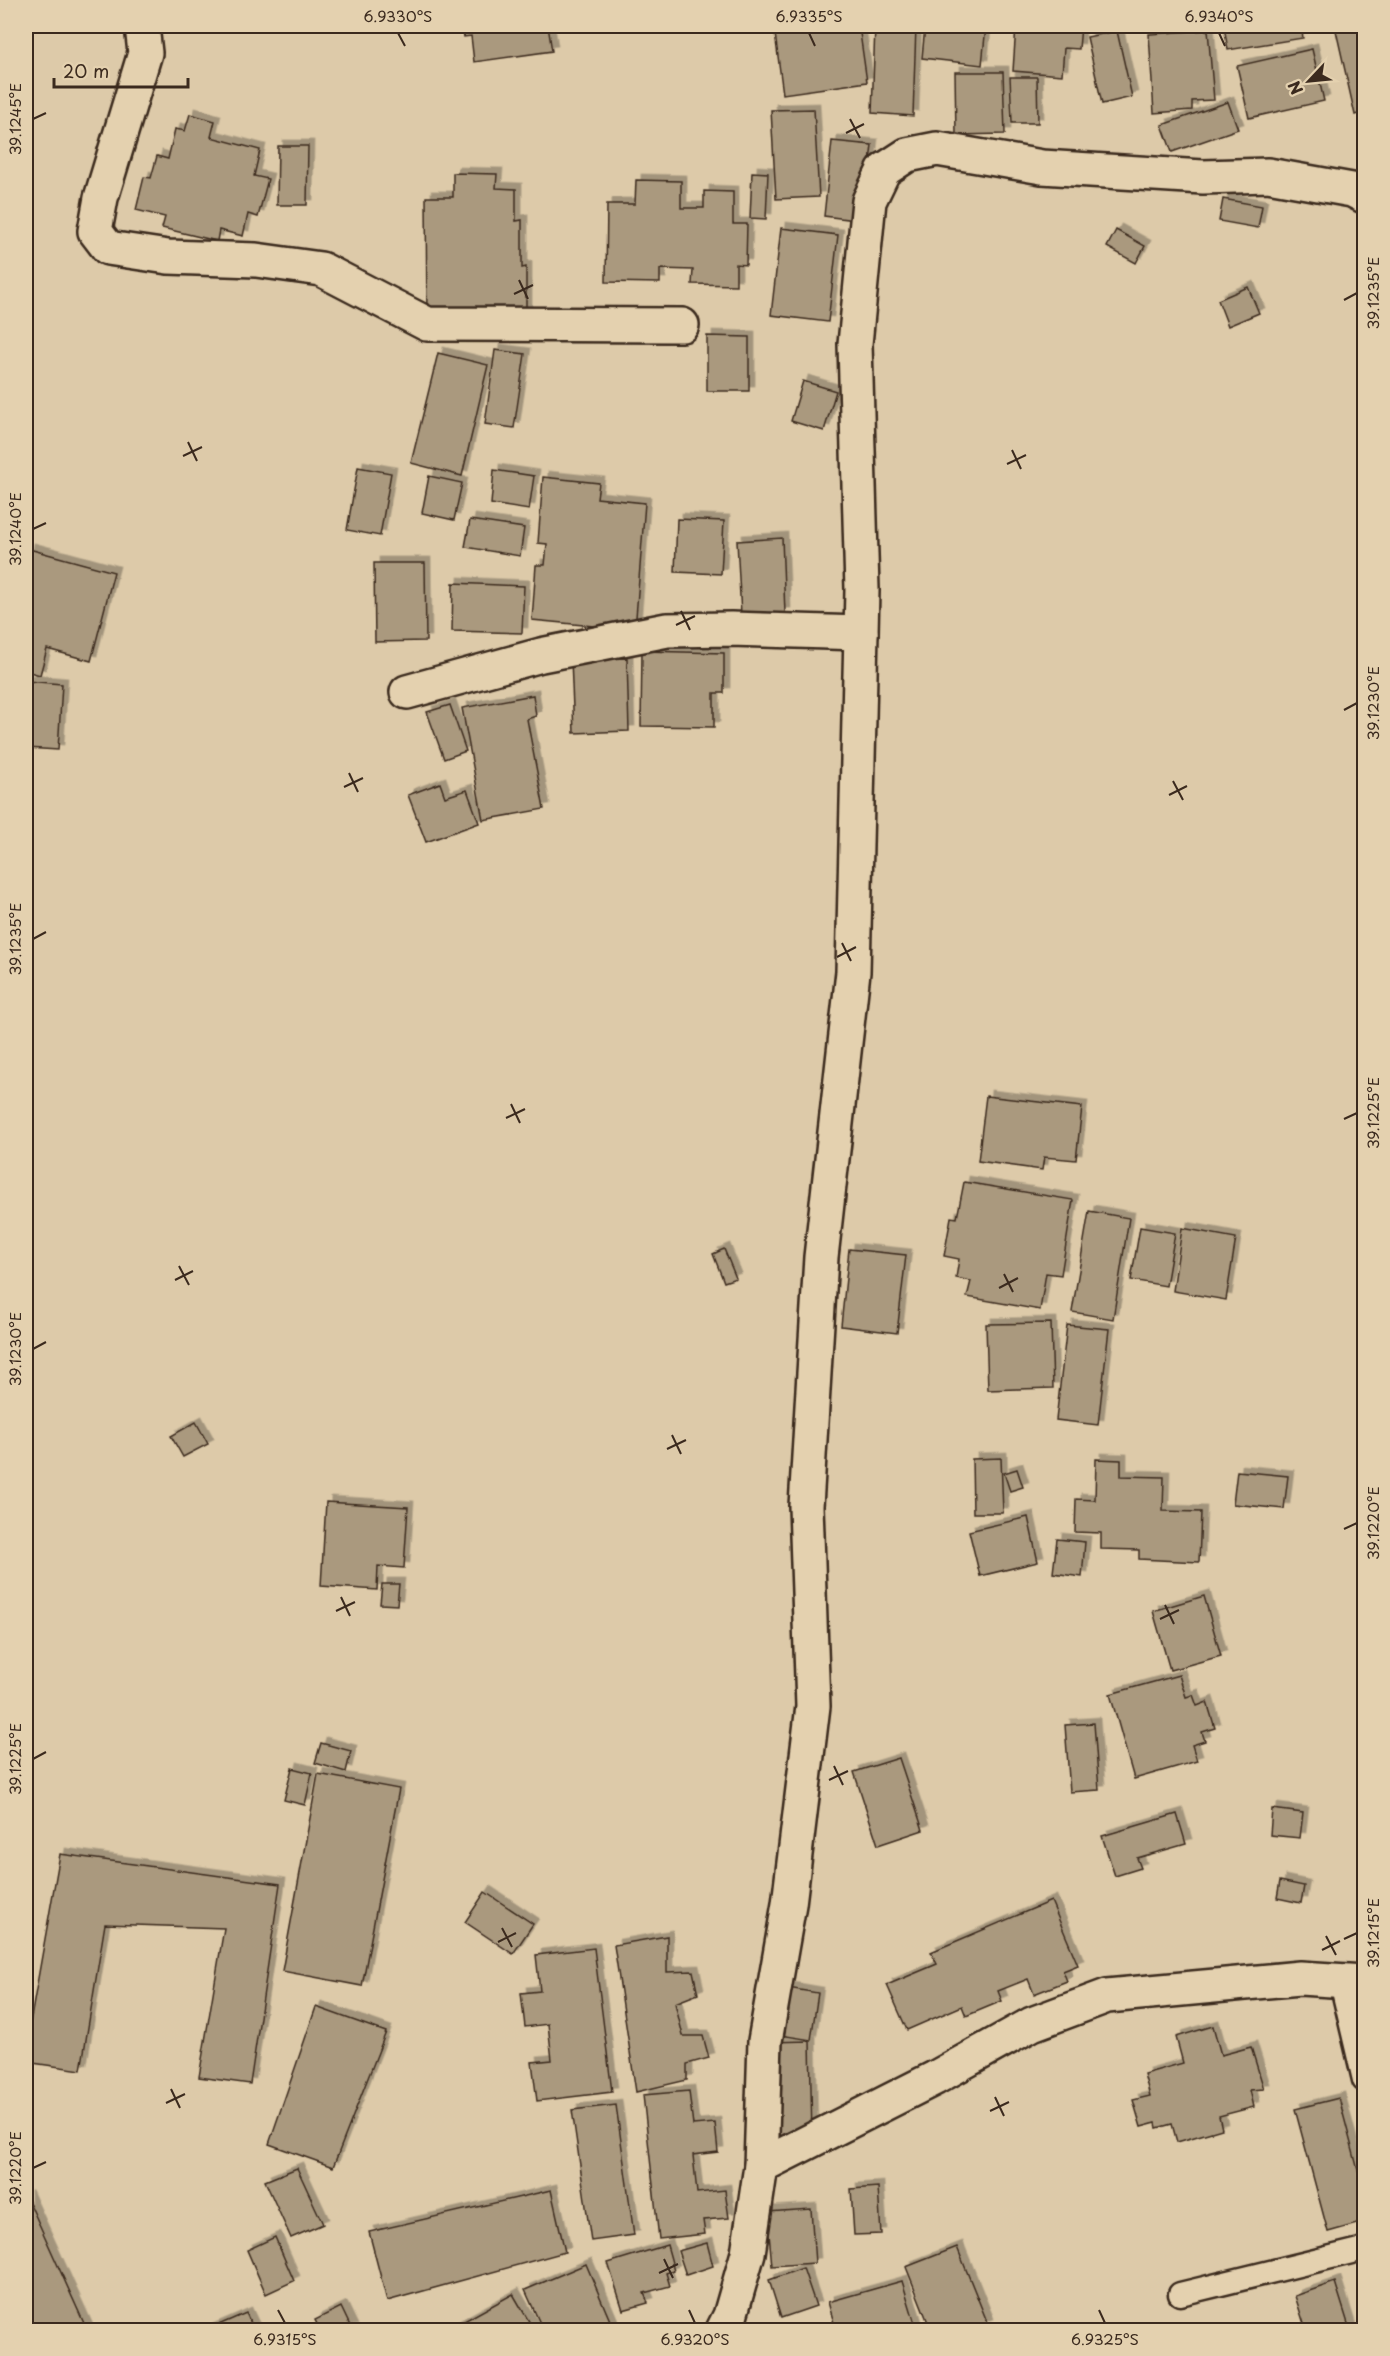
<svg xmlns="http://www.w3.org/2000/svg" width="1390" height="2356" font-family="'Playpen Sans',sans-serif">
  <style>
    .building { fill: #aa997e; stroke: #3b2a1e; stroke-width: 1.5; filter: url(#shadow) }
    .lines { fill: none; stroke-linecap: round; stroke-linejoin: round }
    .service-casing { stroke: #3b2a1e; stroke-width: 27 }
    .minor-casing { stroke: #3b2a1e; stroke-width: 38 }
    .service { stroke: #e4d1af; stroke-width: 22 }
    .minor { stroke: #e4d1af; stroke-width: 33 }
    .ticks { fill: none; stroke: #3b2a1e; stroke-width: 2 }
    .neatline { fill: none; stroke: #3b2a1e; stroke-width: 2 }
    .ticks-label { font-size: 15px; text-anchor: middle; fill: #3b2a1e }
  </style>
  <defs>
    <filter id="shadow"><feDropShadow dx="5.5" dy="-5.5" stdDeviation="0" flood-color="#0004"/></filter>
  </defs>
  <rect width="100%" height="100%" fill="#ddcaa9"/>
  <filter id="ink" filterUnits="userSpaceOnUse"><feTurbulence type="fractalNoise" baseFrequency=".0167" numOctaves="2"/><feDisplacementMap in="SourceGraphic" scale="12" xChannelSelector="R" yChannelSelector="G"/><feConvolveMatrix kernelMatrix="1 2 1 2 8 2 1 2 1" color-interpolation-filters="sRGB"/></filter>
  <g filter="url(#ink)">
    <!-- building -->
    <g class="building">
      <path d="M462,26H548L552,51L474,62L471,36L464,37Z"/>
      <path d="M774,26H859L867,82L783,94Z"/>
      <path d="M875,26H916L913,116L872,113Z"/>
      <path d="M925,26H986L982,65L922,58Z"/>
      <path d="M1016,26H1081L1079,49L1064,48L1062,75L1013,71Z"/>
      <path d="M1224,26H1301L1303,38L1228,50Z"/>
      <path d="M1335,26H1364V112L1355,115Z"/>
      <path d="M1208,30L1214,100L1192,101V110L1154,113L1149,34Z"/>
      <path d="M1117,31L1132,97L1102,104L1087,37Z"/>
      <path d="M1312,49L1324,101L1249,118L1237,66Z"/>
      <path d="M955,72H1003L1005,134L956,135Z"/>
      <path d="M1010,77H1037L1038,123H1012Z"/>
      <path d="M1228,102L1238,129L1172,152L1162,125Z"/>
      <path d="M814,109L819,197L776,199L771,110Z"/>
      <path d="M190,114L215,121L211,137L260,150L254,176L268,179L258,217L248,214L243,236L219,230L217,241L162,228L165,217L136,210L144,177L151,178L157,156L168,159L175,129L185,131Z"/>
      <path d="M832,141L872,145L863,221L824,216Z"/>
      <path d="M278,146H308L307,205H277Z"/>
      <path d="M752,172L768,173L766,219L750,218Z"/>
      <path d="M453,173L497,174L496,188L516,189V221L522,220V268L526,267V321H427L426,197H453Z"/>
      <path d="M636,180L681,181V208H704V191L733,192V224H747L746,265L736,264V285L692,284L693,270L660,269V283L606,282L607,204H635Z"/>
      <path d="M1223,199L1262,206L1258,228L1219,221Z"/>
      <path d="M781,228L838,235L828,322L771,315Z"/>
      <path d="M1116,230L1145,246L1136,263L1107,247Z"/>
      <path d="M1248,287L1259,313L1228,326L1218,300Z"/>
      <path d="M707,336L749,337V391H707Z"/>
      <path d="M495,350L525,354L514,428L485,424Z"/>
      <path d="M438,353L488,365L462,476L411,463Z"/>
      <path d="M803,381L836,391L824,431L791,421Z"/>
      <path d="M358,467L391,473L380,536L347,530Z"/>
      <path d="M494,470L534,476L529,510L491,504Z"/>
      <path d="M429,476L462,483L454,520L422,513Z"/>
      <path d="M543,477L599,483L597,498L645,503L635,630L532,620L536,565H545L547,544L538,543Z"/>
      <path d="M677,519L724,521L721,574L675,572Z"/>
      <path d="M470,520L524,528L520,556L465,547Z"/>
      <path d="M782,538L785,613L741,615L737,541Z"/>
      <path d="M29,549L114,572L91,661L47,649L40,675L26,671V563Z"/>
      <path d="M374,563H425L426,641L375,642Z"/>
      <path d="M453,583L524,586L522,633L452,631Z"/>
      <path d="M642,651L724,653V693H714V727L641,726Z"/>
      <path d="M627,658L629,731L574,733L571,659Z"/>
      <path d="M26,681L62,684L58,750L26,748Z"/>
      <path d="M533,695L536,716L527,719L544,809L483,820L462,708Z"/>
      <path d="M450,705L466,751L444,759L427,712Z"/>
      <path d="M440,783L445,797L467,790L479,823L426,842L408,795Z"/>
      <path d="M986,1096L1082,1107L1076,1160L1044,1157L1042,1170L978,1161Z"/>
      <path d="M964,1182L1073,1200L1061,1275L1046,1273L1040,1310L967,1297L971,1281L956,1278L959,1259L944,1256L951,1217L957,1218Z"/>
      <path d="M1089,1211L1129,1218L1113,1319L1072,1312Z"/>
      <path d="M1140,1227L1175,1233L1166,1286L1131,1280Z"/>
      <path d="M1182,1228L1236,1238L1226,1300L1173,1291Z"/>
      <path d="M724,1249L736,1278L724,1282L713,1254Z"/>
      <path d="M849,1249L906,1255L897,1333L841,1326Z"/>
      <path d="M1051,1323L1053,1388L988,1390L986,1324Z"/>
      <path d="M1067,1325L1109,1329L1098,1425L1056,1420Z"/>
      <path d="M196,1422L208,1444L183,1457L171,1436Z"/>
      <path d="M1001,1458L1003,1513H973L972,1459Z"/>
      <path d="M1096,1459L1121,1460V1476L1164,1477L1163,1511L1201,1512L1199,1562L1139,1559V1550L1101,1549V1533L1075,1532L1076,1499L1095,1500Z"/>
      <path d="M1017,1469L1023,1487L1010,1491L1004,1473Z"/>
      <path d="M1237,1471L1288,1476L1284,1509L1233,1504Z"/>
      <path d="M326,1502L408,1507L404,1568L378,1566L377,1590L321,1586Z"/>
      <path d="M1028,1517L1038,1562L980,1576L969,1531Z"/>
      <path d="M1057,1539L1085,1542L1082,1577L1053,1573Z"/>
      <path d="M382,1584H399L397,1605L380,1604Z"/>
      <path d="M1204,1596L1221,1656L1170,1670L1153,1611Z"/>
      <path d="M1179,1675L1186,1697L1193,1695L1197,1706L1207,1702L1215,1728L1202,1732L1205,1741L1192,1745L1197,1761L1134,1779L1110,1694Z"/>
      <path d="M1094,1723L1099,1790L1070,1792L1065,1725Z"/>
      <path d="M321,1743L351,1751L346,1772L315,1763Z"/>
      <path d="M899,1758L923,1830L878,1845L854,1772Z"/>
      <path d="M292,1768L312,1773L305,1805L284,1800Z"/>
      <path d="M318,1774L399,1789L362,1986L282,1971Z"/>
      <path d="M1272,1809L1303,1813L1300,1838L1270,1835Z"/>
      <path d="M1177,1814L1186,1844L1137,1858L1141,1868L1115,1876L1102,1836Z"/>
      <path d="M60,1854L280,1884L250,2084L199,2077L224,1928L105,1924L81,2070L26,2062V2046Z"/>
      <path d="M1280,1881L1304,1886L1301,1903L1277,1898Z"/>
      <path d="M485,1892L533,1924L513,1954L465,1922Z"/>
      <path d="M1051,1901L1078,1965L1063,1971L1067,1981L1034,1994L1028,1979L998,1991L1002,2001L966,2016L962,2006L907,2030L887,1985L937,1964L931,1952Z"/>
      <path d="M667,1936V1972L693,1971L698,1994L675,2003L683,2036H703L709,2058L687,2064V2080L636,2092L614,1945Z"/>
      <path d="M594,1948L612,2092L537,2101L532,2062L552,2060L548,2024L525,2027L521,1993L540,1991L536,1955Z"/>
      <path d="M788,1988L818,1993L811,2040L780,2035Z"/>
      <path d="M316,2007L386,2032L333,2167L269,2144Z"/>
      <path d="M1213,2026L1221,2055L1251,2047L1264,2089L1250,2090L1254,2107L1219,2116L1222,2129L1177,2142L1172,2124L1157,2128L1156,2123L1141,2127L1133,2100L1150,2096L1144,2074L1183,2063L1176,2037Z"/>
      <path d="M810,2041L812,2137L771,2138L769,2042Z"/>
      <path d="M689,2091L693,2125L715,2123L718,2152L693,2155L697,2193L725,2190L729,2218L703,2220L705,2234L659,2239L643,2095Z"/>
      <path d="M1339,2098L1364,2193V2222L1328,2232L1295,2109Z"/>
      <path d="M616,2105L634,2235L591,2241L572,2110Z"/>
      <path d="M297,2168L323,2224L291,2238L265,2181Z"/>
      <path d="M878,2187L881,2234L854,2235L851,2189Z"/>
      <path d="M551,2190L565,2252L387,2301L369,2232Z"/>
      <path d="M26,2195L87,2330H26Z"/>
      <path d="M811,2209L815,2263L772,2266L767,2212Z"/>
      <path d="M275,2237L294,2281L266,2294L247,2250Z"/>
      <path d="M707,2243L713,2266L686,2275L678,2251Z"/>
      <path d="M667,2245L674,2270L666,2273L670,2286L644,2293L648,2303L623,2310L608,2263Z"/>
      <path d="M957,2247L988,2324L972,2330H931L906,2267Z"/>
      <path d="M586,2264L614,2330H543L525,2290Z"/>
      <path d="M803,2268L816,2306L781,2318L769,2280Z"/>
      <path d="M902,2281L917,2330H836L828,2302Z"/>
      <path d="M1335,2282L1350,2330H1306L1295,2296Z"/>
      <path d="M513,2294L534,2330H448Z"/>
      <path d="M341,2307L352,2330H320L315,2320Z"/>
      <path d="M246,2313L254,2330H207Z"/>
    </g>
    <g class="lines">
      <defs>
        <g id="service">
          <path d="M1341,1982L1364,2080"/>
          <path d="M1180,2294L1364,2249"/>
        </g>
        <g id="minor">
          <path d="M142,26L145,53L101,198L95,231L108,248L168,257L256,260L321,269L427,324L682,325"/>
          <path d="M407,692L541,655L667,630L731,629L861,633"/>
          <path d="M761,2166L935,2078L1032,2024L1107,1996L1300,1978L1364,1982"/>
          <path d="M723,2330L730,2316L748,2253L761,2166L765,2041L789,1904L813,1706L806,1506L821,1257L853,972L862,590L855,344L869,201L884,170L907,155L937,149L1042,167L1203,177L1268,175L1352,190L1364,196"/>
        </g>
      </defs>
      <!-- service casing -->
      <use href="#service" class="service-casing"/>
      <!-- minor casing -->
      <use href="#minor" class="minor-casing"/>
      <!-- service -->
      <use href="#service" class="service"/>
      <!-- minor -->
      <use href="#minor" class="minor"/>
    </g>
  </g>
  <!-- ticks -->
  <path class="ticks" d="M398,33L405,46M809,33L815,46M1219,33L1225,46M33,119L46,113M850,119L860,138M846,133L864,124M519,280L528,299M514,294L533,285M1344,300L1357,293M188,442L197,461M1012,450L1021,469M183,456L202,447M1007,464L1026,455M33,529L46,523M681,611L690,630M676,625L695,616M1344,710L1357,703M349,773L358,792M1173,781L1183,800M344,787L363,778M1169,795L1187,786M33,939L46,932M842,943L851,961M837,957L856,947M511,1104L520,1123M506,1118L525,1109M1344,1119L1357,1113M179,1266L189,1285M1004,1274L1013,1292M175,1280L193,1271M999,1288L1018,1278M33,1349L46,1342M672,1435L681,1454M667,1449L686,1440M1344,1529L1357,1523M341,1597L350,1616M1165,1605L1174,1624M336,1611L355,1602M1160,1619L1179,1610M33,1759L46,1752M834,1766L843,1785M829,1780L848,1771M502,1928L512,1947M1326,1936L1336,1955M1344,1939L1357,1933M498,1942L516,1933M1322,1950L1340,1941M171,2089L180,2108M995,2097L1004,2116M166,2103L185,2094M990,2111L1009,2102M33,2168L46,2162M664,2259L673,2278M659,2273L678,2264M278,2310L285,2323M689,2310L695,2323M1099,2310L1105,2323"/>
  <!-- margin -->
  <rect width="1390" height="2356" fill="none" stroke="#e4d1af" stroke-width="66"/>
  <!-- north arrow -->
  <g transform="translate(1309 81) rotate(244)" stroke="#e4d1af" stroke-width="4.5" paint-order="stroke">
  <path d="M0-4.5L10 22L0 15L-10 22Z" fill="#3b2a1e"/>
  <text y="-9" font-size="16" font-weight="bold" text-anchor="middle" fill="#3b2a1e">N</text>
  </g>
  <!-- scale -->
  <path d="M54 78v9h134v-9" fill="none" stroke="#3b2a1e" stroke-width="3"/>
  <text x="63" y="78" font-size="18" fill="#3b2a1e" stroke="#e4d1af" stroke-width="4.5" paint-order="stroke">20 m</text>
  <rect x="33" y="33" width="1324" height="2290" class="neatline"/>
  <g class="ticks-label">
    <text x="398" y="22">6.9330°S</text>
    <text x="809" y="22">6.9335°S</text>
    <text x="1219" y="22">6.9340°S</text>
    <text transform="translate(16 119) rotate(-90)" y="5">39.1245°E</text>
    <text transform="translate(1374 293) rotate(-90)" y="5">39.1235°E</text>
    <text transform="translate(16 529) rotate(-90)" y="5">39.1240°E</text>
    <text transform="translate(1374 703) rotate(-90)" y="5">39.1230°E</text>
    <text transform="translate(16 939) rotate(-90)" y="5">39.1235°E</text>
    <text transform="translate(1374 1113) rotate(-90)" y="5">39.1225°E</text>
    <text transform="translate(16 1349) rotate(-90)" y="5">39.1230°E</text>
    <text transform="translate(1374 1523) rotate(-90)" y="5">39.1220°E</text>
    <text transform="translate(16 1759) rotate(-90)" y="5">39.1225°E</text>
    <text transform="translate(1374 1933) rotate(-90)" y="5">39.1215°E</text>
    <text transform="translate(16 2168) rotate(-90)" y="5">39.1220°E</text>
    <text x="285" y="2345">6.9315°S</text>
    <text x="695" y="2345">6.9320°S</text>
    <text x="1105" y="2345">6.9325°S</text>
  </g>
</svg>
